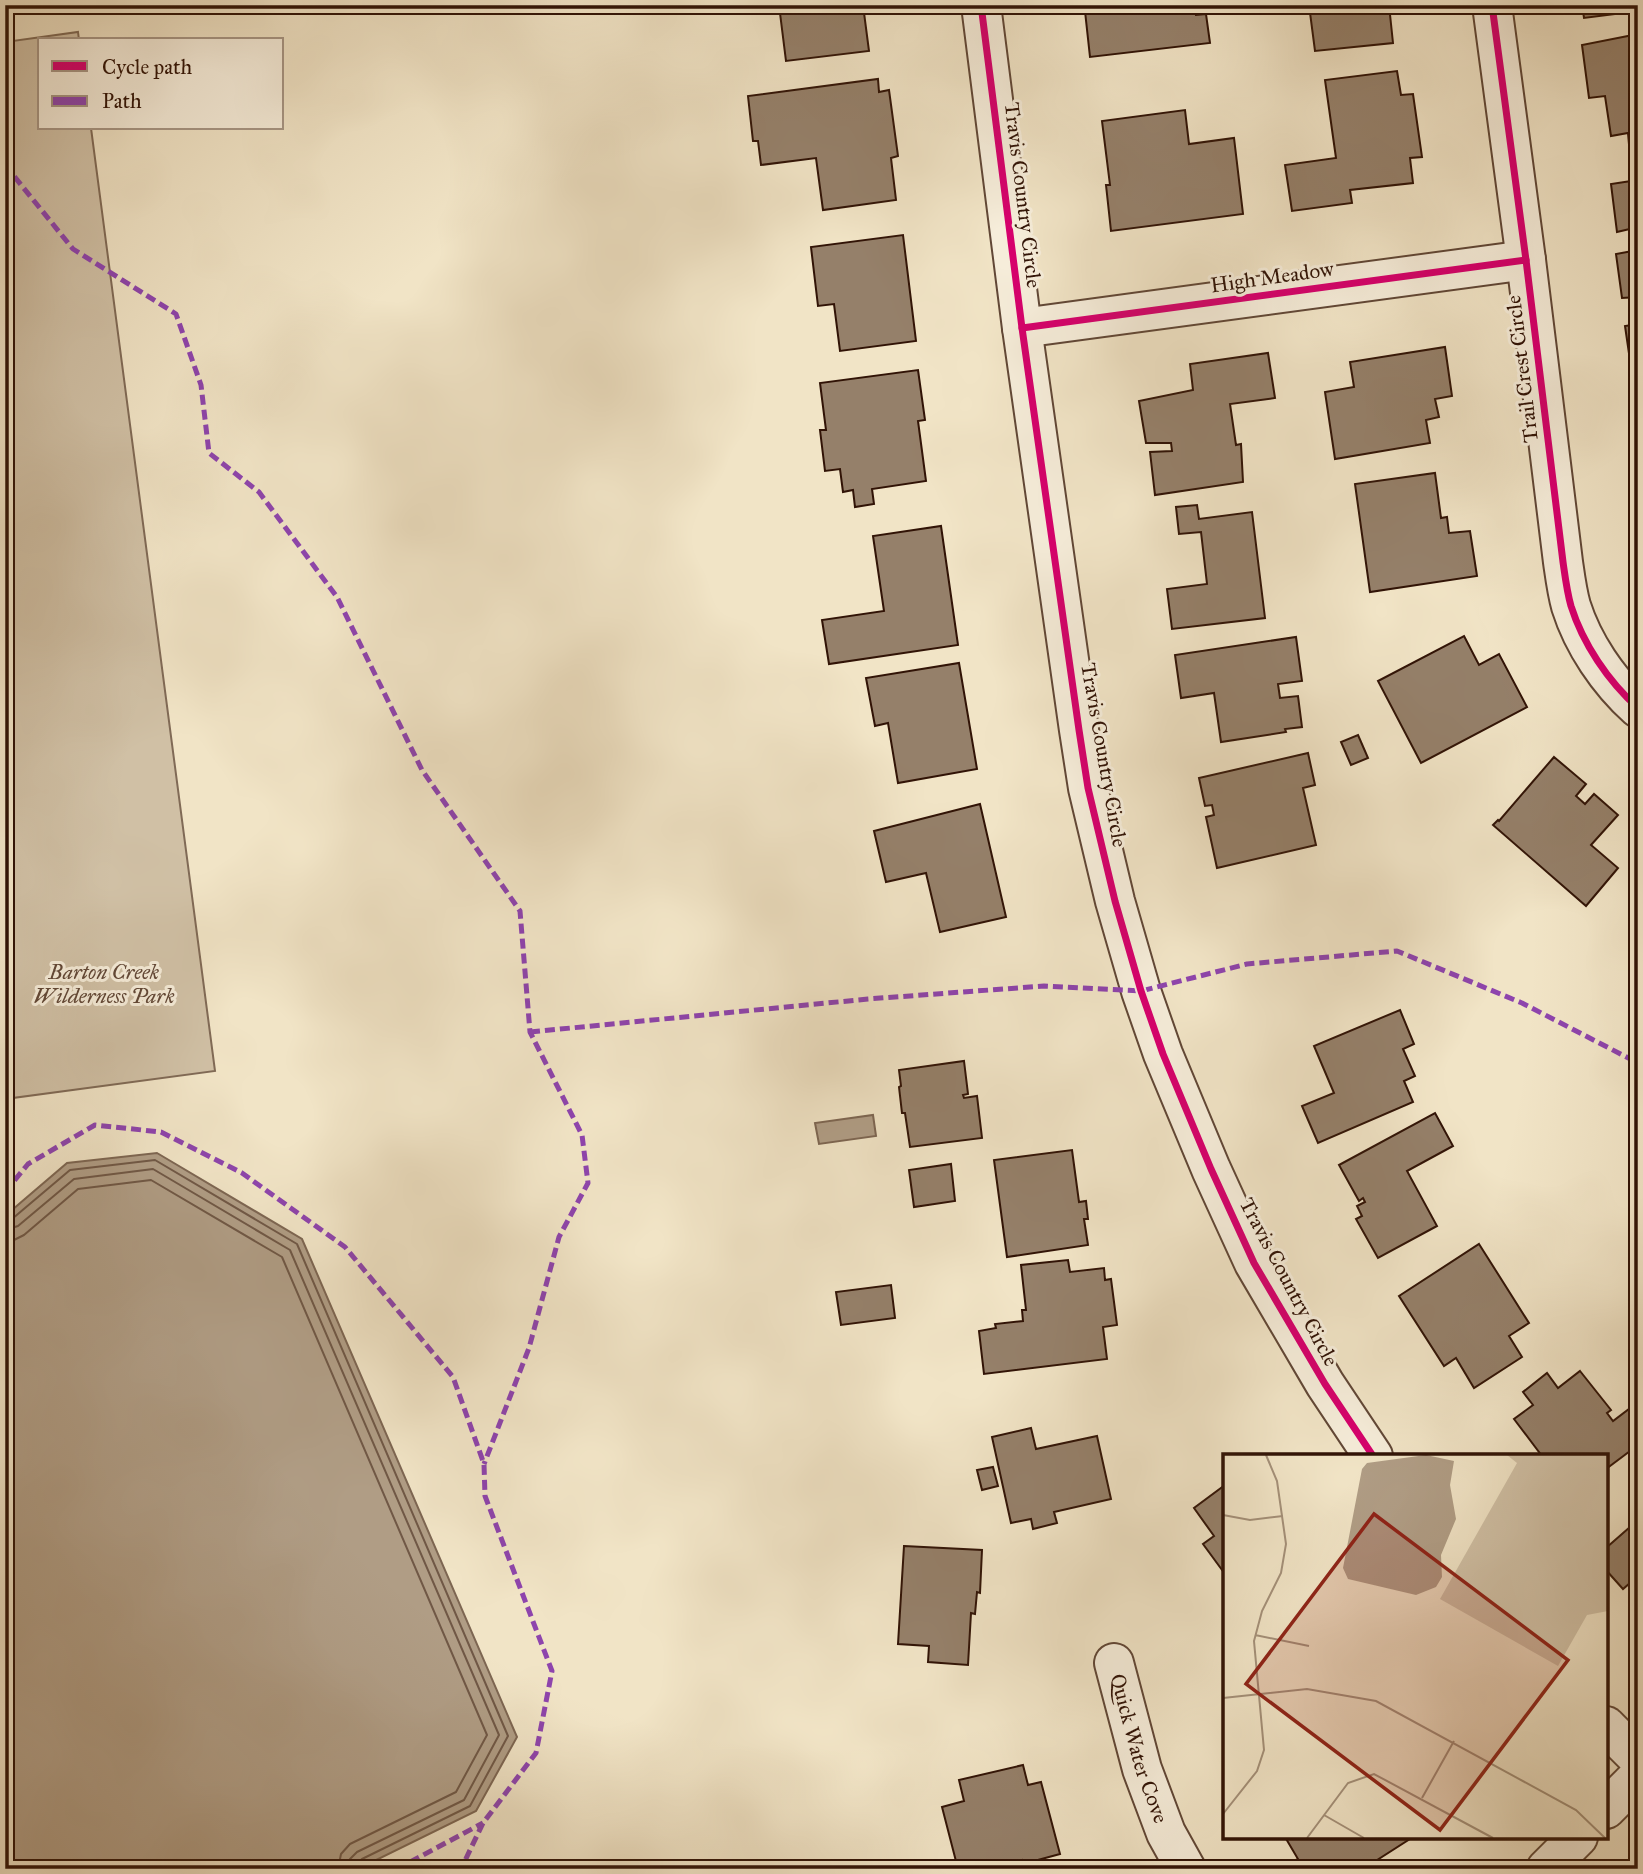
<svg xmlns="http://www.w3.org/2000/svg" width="1643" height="1874" font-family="'IM FELL Great Primer',serif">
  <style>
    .green { fill: #d0c0a5; stroke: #806a56; stroke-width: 2 }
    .water { fill: #b09d85; stroke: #7d6652; stroke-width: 2 }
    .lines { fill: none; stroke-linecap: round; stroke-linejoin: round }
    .shore { stroke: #705846; stroke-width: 2 }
    .building { fill: #95806a; stroke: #311306; stroke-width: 2 }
    .minor-casing { stroke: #614736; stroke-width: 42 }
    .tertiary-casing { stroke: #614736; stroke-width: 42 }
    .minor { stroke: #f6edda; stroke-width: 38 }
    .tertiary { stroke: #f6edda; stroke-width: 38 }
    .quiet { stroke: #8e44ad; stroke-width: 5; stroke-dasharray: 10 5; stroke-linecap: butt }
    .cycleway-casing { stroke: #f6edda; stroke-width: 11 }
    .cycleway { stroke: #d6006c; stroke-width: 7 }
    .labels { text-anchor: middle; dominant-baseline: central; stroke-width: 6; stroke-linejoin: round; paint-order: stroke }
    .street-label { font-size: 21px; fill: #311306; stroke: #f6edda }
    .park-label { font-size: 21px; font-style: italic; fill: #614736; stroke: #f6edda }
    .inset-road { fill: none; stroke: #a49079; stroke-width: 2 }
    .view { fill: #8f2418; fill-opacity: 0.15; stroke: #8f2418; stroke-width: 3.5 }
    .inset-edge { fill: none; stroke: #311306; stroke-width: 3.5 }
  </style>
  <rect width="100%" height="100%" fill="#f1e4c6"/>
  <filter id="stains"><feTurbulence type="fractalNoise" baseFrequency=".00286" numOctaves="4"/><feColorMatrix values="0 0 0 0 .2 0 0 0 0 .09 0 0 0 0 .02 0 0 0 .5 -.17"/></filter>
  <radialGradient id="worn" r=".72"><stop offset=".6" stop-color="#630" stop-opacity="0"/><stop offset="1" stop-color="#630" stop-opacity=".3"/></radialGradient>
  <!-- green -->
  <path class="green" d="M78,32L79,40H40V128H91L215,1071L5,1099V42Z"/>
  <!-- water -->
  <g class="water">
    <path d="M873,1115L876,1136L819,1144L815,1123Z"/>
    <path d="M157,1153L302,1239L517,1737L476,1811L358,1869H5V1216L67,1163Z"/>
  </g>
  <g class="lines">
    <!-- shore -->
    <g class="shore">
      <path d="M5,1221L12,1219L70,1170L155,1160L297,1244L508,1736L470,1806L362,1859L358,1863L357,1869"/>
      <path d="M5,1230L18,1226L74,1179L153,1169L290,1250L499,1735L464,1800L357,1852L350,1859L348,1869"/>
      <path d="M5,1240H14L24,1235L78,1189L151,1180L282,1257L487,1735L456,1792L350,1844L341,1854L338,1869"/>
    </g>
  </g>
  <!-- building -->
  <g class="building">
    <path d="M779,5H863L869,51L786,61Z"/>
    <path d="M1130,5H1195L1196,15L1206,14L1210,43L1090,57L1085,11Z"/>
    <path d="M1309,5H1389L1393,43L1315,51Z"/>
    <path d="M1582,5H1638V11L1584,18Z"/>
    <path d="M1638,34V155L1630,156L1628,133L1611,136L1605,96L1589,98L1582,45Z"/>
    <path d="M1397,71L1401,95L1413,94L1422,157L1410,158L1413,183L1350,190L1352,203L1292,211L1285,165L1336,158L1325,80Z"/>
    <path d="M878,79L879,92L889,90L898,156L891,158L896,200L823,210L816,158L761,165L758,141H753L748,96Z"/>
    <path d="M1185,110L1189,144L1234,138L1243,214L1111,231L1106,185H1110L1102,121Z"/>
    <path d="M1638,180V243L1634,228L1617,232L1611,184Z"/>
    <path d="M903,235L916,341L840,351L834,304L818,306L811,247Z"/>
    <path d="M1638,250V297L1622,298L1616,254Z"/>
    <path d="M1638,324V366L1631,367L1625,326Z"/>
    <path d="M1445,347L1452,396L1435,399L1439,417L1426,420L1430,443L1335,459L1325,392L1354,387L1350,362Z"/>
    <path d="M1268,353L1275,398L1230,404L1236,445L1241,444L1243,482L1155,495L1150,452L1172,451L1171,443H1146L1139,401L1193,390L1190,364Z"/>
    <path d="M918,370L925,420L918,421L926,481L872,489L874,504L855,507L853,490L843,492L840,469L825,471L820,430H826L820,383Z"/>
    <path d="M1435,473L1441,518L1447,517L1449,533L1470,531L1477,576L1370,592L1355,484Z"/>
    <path d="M1197,505L1199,519L1252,512L1265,618L1172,629L1167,589L1207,584L1201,532L1179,534L1176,507Z"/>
    <path d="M941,526L958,645L829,664L822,620L884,611L873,536Z"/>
    <path d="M1464,636L1479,665L1499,654L1527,707L1421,763L1378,681Z"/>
    <path d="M1296,637L1302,681L1278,684L1280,698L1298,696L1302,727L1285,729L1286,732L1221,742L1214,693L1181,698L1175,655Z"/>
    <path d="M959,663L977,769L898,783L888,723L875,726L866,678Z"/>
    <path d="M1358,735L1368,758L1351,765L1341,742Z"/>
    <path d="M1308,753L1315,785L1303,788L1316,845L1217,868L1206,817L1214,815L1212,805L1205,806L1199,778Z"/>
    <path d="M1554,757L1586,784L1576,796L1585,804L1594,794L1618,815L1591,845L1618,868L1586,906L1493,825L1498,820L1499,821Z"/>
    <path d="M980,804L1006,917L940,932L926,873L886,882L874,831Z"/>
    <path d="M1400,1010L1414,1044L1403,1049L1415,1076L1404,1081L1413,1102L1318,1143L1302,1106L1334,1093L1314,1046Z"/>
    <path d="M964,1061L968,1094L963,1095L964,1098L977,1096L982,1138L910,1147L905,1113H902L899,1087L901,1086L899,1070Z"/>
    <path d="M1435,1113L1453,1146L1407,1171L1437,1226L1378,1258L1356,1219L1362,1216L1357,1206L1365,1202L1363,1198L1359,1201L1339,1165Z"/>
    <path d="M1072,1150L1079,1202L1086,1201L1088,1219H1084L1088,1245L1007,1257L994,1160Z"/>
    <path d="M951,1164L955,1201L914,1207L909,1170Z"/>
    <path d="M1479,1244L1529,1323L1509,1336L1522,1357L1474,1388L1456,1358L1444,1366L1399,1296Z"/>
    <path d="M1068,1260L1070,1272L1104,1268L1105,1280L1111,1279L1117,1325L1103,1327L1107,1359L984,1374L979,1331L996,1328L995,1324L1023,1321L1022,1310H1026L1021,1265Z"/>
    <path d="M891,1285L895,1318L841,1325L836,1292Z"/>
    <path d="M1580,1371L1611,1410L1607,1413L1613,1421L1629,1409L1638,1421V1445L1606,1469V1456H1542L1514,1419L1533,1405L1523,1392L1547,1373L1558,1388Z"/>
    <path d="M1031,1428L1036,1449L1097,1436L1111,1499L1054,1512L1057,1523L1033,1529L1031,1519L1011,1523L992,1437Z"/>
    <path d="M993,1467L998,1486L982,1490L977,1470Z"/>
    <path d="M1225,1485V1574L1203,1544L1214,1536L1194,1508Z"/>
    <path d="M1638,1520V1576L1623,1589L1606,1570V1548Z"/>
    <path d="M904,1546L982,1550L980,1593L977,1592L975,1614L971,1613L968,1665L928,1662L929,1646L898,1644Z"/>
    <path d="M1023,1765L1028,1785L1041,1782L1060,1854L1023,1864L1022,1860L989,1869H958L942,1807L964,1801L959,1780Z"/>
    <path d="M1285,1837H1413L1363,1869H1299L1294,1861L1298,1859Z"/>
  </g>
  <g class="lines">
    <defs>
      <g id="minor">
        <path d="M1492,5L1526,260L1563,562C1565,576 1567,592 1571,606C1583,644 1608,681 1638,708"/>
        <path d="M1022,328L1526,260"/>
        <path id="s1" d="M1114,1663L1142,1769L1166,1833L1186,1869"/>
        <path d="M1606,1809L1638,1777"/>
        <path d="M1546,1869L1578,1837"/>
      </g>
      <g id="tertiary">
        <path d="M981,5L1022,328L1079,730L1088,788L1115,901L1141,991L1163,1054L1211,1169L1254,1263L1325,1384L1373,1456"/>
        <path d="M1606,1726L1638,1758"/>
      </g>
    </defs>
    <!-- minor casing -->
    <use href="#minor" class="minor-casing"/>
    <!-- tertiary casing -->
    <use href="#tertiary" class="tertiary-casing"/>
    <!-- minor -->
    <use href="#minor" class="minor"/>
    <!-- tertiary -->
    <use href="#tertiary" class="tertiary"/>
    <!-- quiet -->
    <g class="quiet">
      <path d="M5,165L73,249L176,314L201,385L209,453L259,492L337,597L422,770L520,911L530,1032L582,1135L588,1183L559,1237L529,1348L484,1464"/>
      <path d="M530,1032L868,999L1044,986L1141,991L1247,964L1397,951L1522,1003L1638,1063"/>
      <path d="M5,1192L28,1164L95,1125L161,1132L242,1173L345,1247L453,1377L484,1464L485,1496L552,1671L536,1753L483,1823L461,1869"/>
      <path d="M397,1869L483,1823"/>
    </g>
    <defs>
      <g id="cycleway">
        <path d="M981,5L1022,328L1079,730L1088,788L1115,901L1141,991L1163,1054L1211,1169L1254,1263L1325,1384L1373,1456"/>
        <path d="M1492,5L1526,260L1563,562C1565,576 1567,592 1571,606C1583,644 1608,681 1638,708"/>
        <path d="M1022,328L1526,260"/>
      </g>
    </defs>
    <!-- cycleway casing -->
    <use href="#cycleway" class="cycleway-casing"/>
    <!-- cycleway -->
    <use href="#cycleway" class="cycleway"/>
  </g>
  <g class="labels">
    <!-- street labels -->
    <g class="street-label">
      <text transform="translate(1023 195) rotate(83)">Travis Country Circle</text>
      <text transform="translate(1272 277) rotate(-8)">High Meadow</text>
      <text transform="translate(1522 369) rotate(-97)">Trail Crest Circle</text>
      <text transform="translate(1104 755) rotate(80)">Travis Country Circle</text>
      <text transform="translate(1289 1282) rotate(62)">Travis Country Circle</text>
      <text stroke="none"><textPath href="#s1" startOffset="89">Quick Water Cove</textPath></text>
    </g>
    <!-- park labels -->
    <g class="park-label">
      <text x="104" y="972">Barton Creek<tspan x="104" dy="24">Wilderness Park</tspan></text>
    </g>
  </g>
  <!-- overview -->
  <g transform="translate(1223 1454)">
    <rect width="385" height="385" fill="#f1e4c6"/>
    <path d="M284,1H385V157L364,161L335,212L217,145L294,9Z" fill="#d0c0a5"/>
    <path d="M203,1L231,7L227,31L233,65L218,101L219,123L213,133L193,141L125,125L120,114L139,15L144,9Z" fill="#b09d85"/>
    <path class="inset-road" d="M0,61L27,66L60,62M32,181L86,192M0,244L84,235L153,247L353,356L382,384M199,344L231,287M0,360L34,317L41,296L31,187L39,157L58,119L63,90L54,27L43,1M101,361L141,384M84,384L125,329L151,320L270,384"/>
    <path class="view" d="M151,60L345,206L217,376L23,230Z"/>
    <rect width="385" height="385" class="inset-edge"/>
  </g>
  <!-- margin -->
  <rect width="1643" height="1874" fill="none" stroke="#f1e4c6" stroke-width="28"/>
  <rect x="7" y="7" width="1629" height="1860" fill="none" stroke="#311306" stroke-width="3.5"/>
  <rect x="14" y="14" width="1615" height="1846" fill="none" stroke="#311306" stroke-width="2"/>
  <!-- legend -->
  <rect x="38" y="38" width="245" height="91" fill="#f6edda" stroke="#a79685" stroke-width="2"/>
  <rect x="52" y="61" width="35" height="10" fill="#d6006c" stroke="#a79685" stroke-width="2"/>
  <text x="102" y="74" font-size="21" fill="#311306">Cycle path</text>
  <rect x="52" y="96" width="35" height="10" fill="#8e44ad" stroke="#a79685" stroke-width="2"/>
  <text x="102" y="108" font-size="21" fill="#311306">Path</text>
  <rect width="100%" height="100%" filter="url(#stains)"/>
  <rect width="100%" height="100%" fill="url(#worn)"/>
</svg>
